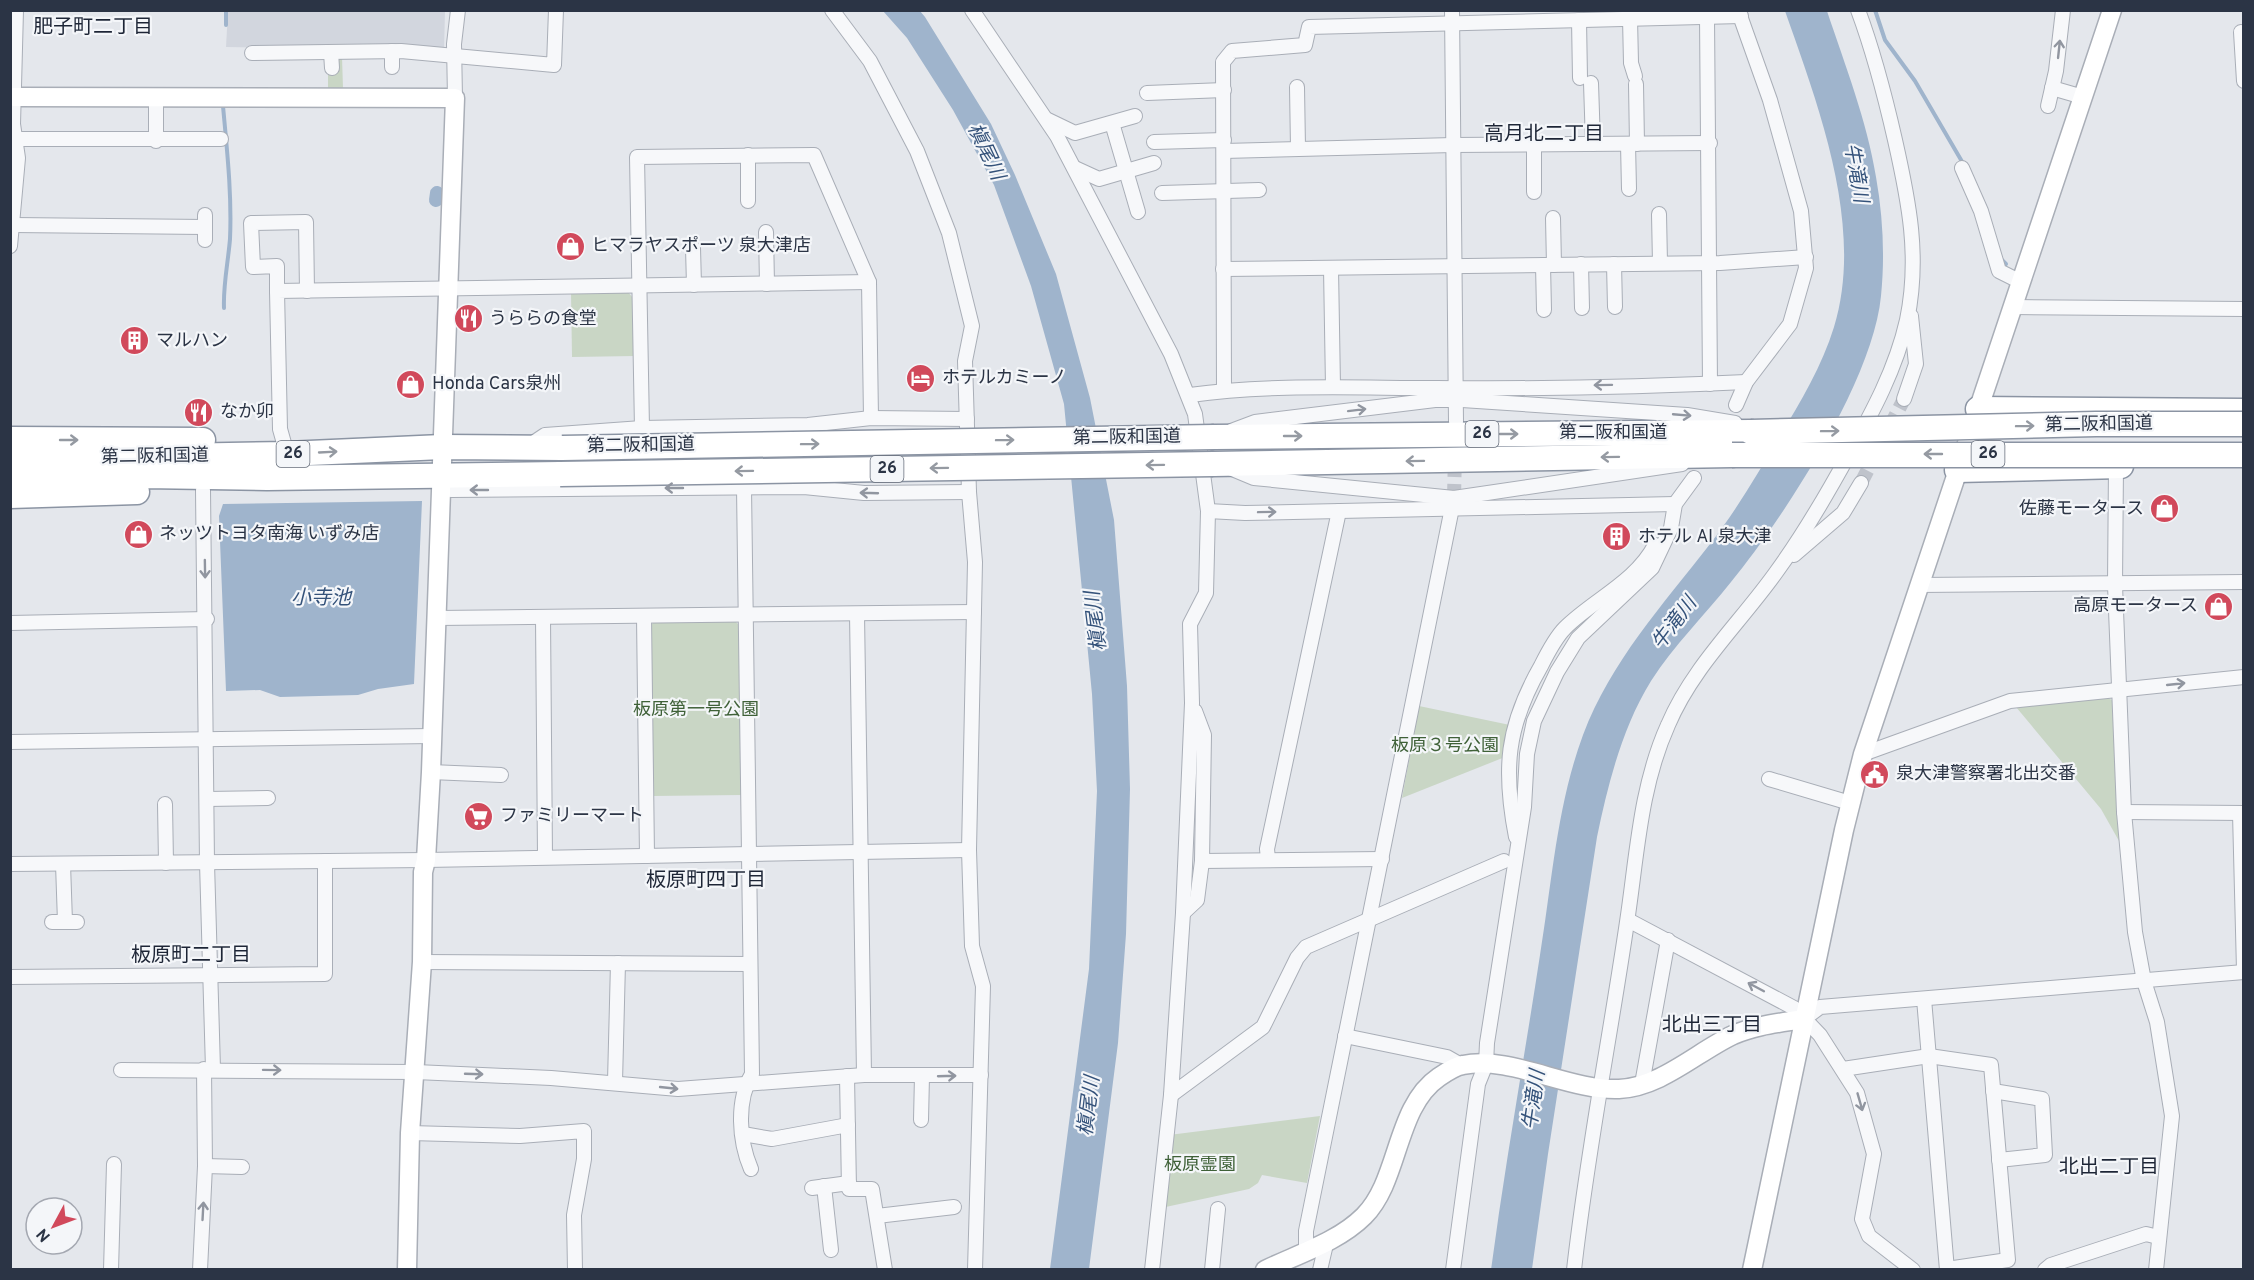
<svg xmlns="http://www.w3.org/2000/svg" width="2254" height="1280" font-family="Overpass,'Noto Sans JP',sans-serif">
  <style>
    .built { fill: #d2d6de }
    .green { fill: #c9d6c5 }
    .water { fill: #9fb4cc }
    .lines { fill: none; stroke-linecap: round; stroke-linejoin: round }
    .stream { stroke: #9fb4cc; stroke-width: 4 }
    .canal { stroke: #9fb4cc; stroke-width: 14 }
    .street-tunnel { stroke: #bfc3cb; stroke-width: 14; stroke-dasharray: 14 7; stroke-linecap: butt }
    .street-casing { stroke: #a9aeb7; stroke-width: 16 }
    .secondary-casing { stroke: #a9aeb7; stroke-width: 21 }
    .highway-casing { stroke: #8b94a3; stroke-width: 27 }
    .street { stroke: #f7f8fa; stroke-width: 14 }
    .secondary { stroke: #fff; stroke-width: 18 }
    .highway { stroke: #fff; stroke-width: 24 }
    .highway-bridge-casing { stroke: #8b94a3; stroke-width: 27; stroke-linecap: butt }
    .highway-bridge { stroke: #fff; stroke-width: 24 }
    .oneway { stroke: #9196a0 }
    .oneway2 { stroke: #959aa2 }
    .labels { text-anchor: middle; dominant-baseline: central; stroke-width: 4.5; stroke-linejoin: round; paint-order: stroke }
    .shield { fill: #f4f6f9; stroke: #676e7b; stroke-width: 1.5 }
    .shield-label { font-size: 16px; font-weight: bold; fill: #2b3445 }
    .poi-label { font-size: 18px; fill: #2b3445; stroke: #f4f6f9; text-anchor: start }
    .street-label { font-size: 18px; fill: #2b3445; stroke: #f4f6f9 }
    .park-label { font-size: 18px; fill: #3f6138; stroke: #f4f6f9 }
    .neighbourhood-label { font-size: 20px; fill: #1d2536; stroke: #f4f6f9 }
    .water-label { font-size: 20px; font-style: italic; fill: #34527a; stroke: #f4f6f9 }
  </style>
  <rect width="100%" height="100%" fill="#e4e7ec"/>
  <!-- built -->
  <path class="built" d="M228,11H445L444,51L226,47Z"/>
  <!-- green -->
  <g class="green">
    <path d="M342,57L343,89H328V68Z"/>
    <path d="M571,292H628L633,298L635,356L572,357Z"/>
    <path d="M733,619L739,625L742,795L652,796L650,626L656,620Z"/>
    <path d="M2106,697L2112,700L2119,841L2101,809L2016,707Z"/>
    <path d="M1419,706L1510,725L1505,757L1402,798Z"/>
    <path d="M1320,1116L1307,1183L1262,1175L1258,1183L1249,1189L1161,1208L1169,1135Z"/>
  </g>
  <!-- water -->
  <g class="water">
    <path d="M883,11H920L925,17L991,124L1015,175L1056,274L1090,398L1114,520L1127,686L1130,789L1126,934L1118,1043L1089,1269H1050L1089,969L1097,791L1092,694L1064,404L1031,286L994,185L953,110L907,38Z"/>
    <path d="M1785,11H1827C1845,65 1867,121 1876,177C1883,216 1885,257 1881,296C1873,380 1785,516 1731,582C1705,615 1674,645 1651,681C1622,728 1608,784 1597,837L1548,1154L1532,1269L1491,1270C1505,1164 1524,1060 1540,955C1552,882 1557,805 1583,735C1611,661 1662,606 1710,544C1736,511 1758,473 1780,436C1801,401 1822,366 1834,327C1865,226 1818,105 1785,11Z"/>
    <path d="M422,501L414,684L378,689L358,695L280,697L260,690L226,691L219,516L223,504Z"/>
  </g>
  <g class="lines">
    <!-- stream -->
    <g class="stream">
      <path d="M1875,10L1885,40L1915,81L1964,165"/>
      <path d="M226,25V10"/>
      <path d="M223,106C227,150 232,195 230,239C228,263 223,285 224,308"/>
      <path d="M2000,258L2006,264"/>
    </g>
    <!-- canal -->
    <path class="canal" d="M436,200L437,193"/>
    <!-- street-tunnel -->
    <g class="street-tunnel">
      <path d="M1861,483L1904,399"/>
      <path d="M1454,498L1455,454"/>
    </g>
    <defs>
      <g id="street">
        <path d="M832,10L870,61L917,151L949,233L972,326L965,361L969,492L975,562L969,850L972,946L983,986L975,1270"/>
        <path d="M972,10L1057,136L1171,354L1195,414L1208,511L1206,593L1190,624L1192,703L1183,913L1171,1095L1152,1270"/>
        <path d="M1452,10L1456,422"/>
        <path d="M1707,17L1710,384"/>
        <path d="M1630,18L1631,63L1635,76"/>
        <path d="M1579,20L1580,78"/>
        <path d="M2241,32L2244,81"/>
        <path d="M392,51V67"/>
        <path d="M331,52L332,68"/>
        <path d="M252,53L401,51L554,65L556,10"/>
        <path d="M1591,83L1593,144"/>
        <path d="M1636,84L1637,144"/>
        <path d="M1297,87L1298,148"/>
        <path d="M2052,88L2083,97"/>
        <path d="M1147,93L1224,90"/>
        <path d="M156,97V141"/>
        <path d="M455,98L454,44L458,10"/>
        <path d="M2048,106L2056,71L2063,10"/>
        <path d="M1048,120L1075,133L1135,116"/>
        <path d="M1112,123L1138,212"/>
        <path d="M14,139H221"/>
        <path d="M1154,142L1224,140"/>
        <path d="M1534,144V192"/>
        <path d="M1628,144L1629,189"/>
        <path d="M1224,151L1453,145L1710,143"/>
        <path d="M748,155V201"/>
        <path d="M1075,168L1099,179L1154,163"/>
        <path d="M1962,168L1981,211L1999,271L2021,282"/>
        <path d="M1162,193L1259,190"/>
        <path d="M1659,214L1660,263"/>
        <path d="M1553,218L1554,265"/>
        <path d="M13,225L205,227"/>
        <path d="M766,232L767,284"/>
        <path d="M205,240V215"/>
        <path d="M10,246L18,158L13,124L16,10"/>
        <path d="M693,248L694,285"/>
        <path d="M1581,264L1582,308"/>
        <path d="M1614,264L1615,307"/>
        <path d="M1543,265L1544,310"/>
        <path d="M1331,268L1333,387"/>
        <path d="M1223,269L1720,263L1806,257"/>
        <path d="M277,291V266L253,267L251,223L306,222L307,291"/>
        <path d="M2013,307L2244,309"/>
        <path d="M1224,391L1223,62L1232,51L1305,45L1309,27L1741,16"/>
        <path d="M1190,395C1271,384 1354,388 1436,388C1539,389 1643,387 1746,382"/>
        <path d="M1904,399L1916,364L1911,316"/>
        <path d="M1736,405L1746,382L1790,324L1806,268L1801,211L1770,100L1738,10"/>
        <path d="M642,428L637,157L814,155L869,282L871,418"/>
        <path d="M1231,431L1255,422L1435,400H1462L1687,415L1735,423"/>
        <path d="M530,445L545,435L642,428L808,425L871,418L967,419"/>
        <path d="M287,454L280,429L277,291L869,282"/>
        <path d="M2116,466L2115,585L2124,812L2135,932L2144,981L2157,1022L2172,1116L2156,1270"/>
        <path d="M1230,468L1254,478L1454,498L1682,464"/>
        <path d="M443,476L451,490L804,487L864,493L969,492"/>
        <path d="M744,488L752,1074C736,1101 739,1141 751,1169"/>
        <path d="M203,490L207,863L213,1069"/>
        <path d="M1208,511L1245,513L1675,504"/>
        <path d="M1794,555L1843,513L1861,483"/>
        <path d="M1919,585L2244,582"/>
        <path d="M857,614L864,1075"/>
        <path d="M644,617L647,856"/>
        <path d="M437,618L974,612"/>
        <path d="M543,618L545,857"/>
        <path d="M10,623L207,619"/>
        <path d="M10,742L432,736"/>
        <path d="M1863,754L2010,701L2244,677"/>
        <path d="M431,772L501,775"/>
        <path d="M1769,779L1850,803"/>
        <path d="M207,799L268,798"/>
        <path d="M165,804L166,863"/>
        <path d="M2124,812L2244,813"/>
        <path d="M2240,813L2244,970"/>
        <path d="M1516,837C1503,770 1506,727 1541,666C1547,654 1555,638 1565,628C1593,600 1636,582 1655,545"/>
        <path d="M1268,859L1267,849L1339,511"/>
        <path d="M1202,861L1382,859"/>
        <path d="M10,864L426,860L969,850"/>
        <path d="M63,864L65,922"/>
        <path d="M1183,913L1197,900L1202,861L1204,735L1195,711"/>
        <path d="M1628,920L1794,1008L1820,1035L1857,1093L1874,1154L1862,1219L1869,1236L1913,1270"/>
        <path d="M52,922H77"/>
        <path d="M422,962L750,964"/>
        <path d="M10,977L325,974V861"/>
        <path d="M1924,999L1947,1270"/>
        <path d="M1804,1019L1820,1007L2244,972"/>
        <path d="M1345,1036L1447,1057L1461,1065"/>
        <path d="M1843,1069L1929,1056L1991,1065L2008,1260L1947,1269"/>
        <path d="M121,1070L416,1072L551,1078L678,1089L864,1075H981"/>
        <path d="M847,1076L849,1189H872L885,1270"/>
        <path d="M615,1082L618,963"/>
        <path d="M1642,1084L1668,940"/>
        <path d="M1993,1091L2042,1099L2045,1155L1999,1160"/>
        <path d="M1171,1095L1263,1027L1297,958L1306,947L1504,861"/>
        <path d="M921,1120L922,1076"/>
        <path d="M410,1133L520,1136L584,1131V1159L574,1215L575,1270"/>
        <path d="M743,1134L772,1139L848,1125"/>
        <path d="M205,1166L242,1167"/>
        <path d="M824,1186L831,1250"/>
        <path d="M812,1188L849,1183"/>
        <path d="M877,1216L954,1207"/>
        <path d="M1306,1250V1231L1454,498"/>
        <path d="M111,1270L114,1164"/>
        <path d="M200,1270L205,1166L204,1069"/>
        <path d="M1212,1270L1218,1209"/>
        <path d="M1320,1270L1327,1240"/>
        <path d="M1453,1270L1478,1084L1486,1064L1487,1043L1524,807L1527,754L1534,721L1557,672L1578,638L1652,568L1671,528L1675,504L1694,478"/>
        <path d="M1574,1270C1587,1153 1610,1038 1627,922C1637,856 1640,787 1668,725C1693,666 1741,622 1777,571C1804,534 1826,496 1848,456C1872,413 1896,369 1907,320C1920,257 1909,202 1895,140C1885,96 1874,53 1858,10"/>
        <path d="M2045,1270L2051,1265L2146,1234L2158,1237"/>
      </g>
      <g id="secondary">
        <path d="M14,97L455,98L431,772L426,860L423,872L422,962L410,1133L407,1270"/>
        <path d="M1265,1270C1298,1254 1338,1242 1364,1216C1400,1180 1395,1107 1439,1077C1445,1073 1455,1066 1463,1065C1510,1055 1569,1091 1619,1089C1661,1087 1697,1052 1733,1035C1756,1025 1780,1023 1804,1019"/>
        <path d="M1752,1270L1844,830L1863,754L2112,10"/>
      </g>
      <g id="highway">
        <path d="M1978,409L2244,411"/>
        <path d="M1214,437L1751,432"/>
        <path d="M10,439L203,440"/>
        <path d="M10,459L287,454L442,447L562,448"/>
        <path d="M1213,464L1732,455"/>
        <path d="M1957,470L2121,466"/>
        <path d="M10,477L145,476L267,478L560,474"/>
        <path d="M10,496L137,492"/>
      </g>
    </defs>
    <!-- street casing -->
    <use href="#street" class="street-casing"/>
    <!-- secondary casing -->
    <use href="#secondary" class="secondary-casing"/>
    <!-- highway casing -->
    <use href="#highway" class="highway-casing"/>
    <!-- street -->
    <use href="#street" class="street"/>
    <!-- secondary -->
    <use href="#secondary" class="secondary"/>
    <!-- highway -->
    <use href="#highway" class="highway"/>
    <defs>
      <g id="highway-bridge">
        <path d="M1751,432L2096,424H2244"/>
        <path d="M562,448L1214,437"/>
        <path d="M1732,455H2244"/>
        <path d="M560,474L1213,464"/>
      </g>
    </defs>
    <!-- highway-bridge casing -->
    <use href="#highway-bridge" class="highway-bridge-casing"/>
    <!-- highway-bridge -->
    <use href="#highway-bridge" class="highway-bridge"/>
  </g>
  <!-- one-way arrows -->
  <defs><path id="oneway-shaft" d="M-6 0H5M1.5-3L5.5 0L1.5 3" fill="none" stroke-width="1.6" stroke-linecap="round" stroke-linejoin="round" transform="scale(1.5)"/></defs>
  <g class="oneway">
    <use href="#oneway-shaft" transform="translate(2059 49) rotate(-84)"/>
    <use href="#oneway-shaft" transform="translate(1603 385) rotate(179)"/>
    <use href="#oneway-shaft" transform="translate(1357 410) rotate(-7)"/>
    <use href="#oneway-shaft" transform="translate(1682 415) rotate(5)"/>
    <use href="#oneway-shaft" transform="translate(674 488) rotate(180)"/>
    <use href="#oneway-shaft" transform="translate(479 490) rotate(180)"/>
    <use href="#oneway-shaft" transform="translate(869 493) rotate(-178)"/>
    <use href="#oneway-shaft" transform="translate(1267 512) rotate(-1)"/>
    <use href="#oneway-shaft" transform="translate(205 569) rotate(89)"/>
    <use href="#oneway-shaft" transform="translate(2176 684) rotate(-6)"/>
    <use href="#oneway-shaft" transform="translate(1756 987) rotate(-152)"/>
    <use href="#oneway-shaft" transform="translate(272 1070) rotate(1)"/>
    <use href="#oneway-shaft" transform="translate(474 1074) rotate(2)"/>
    <use href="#oneway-shaft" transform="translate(947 1076) rotate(-2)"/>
    <use href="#oneway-shaft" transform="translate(669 1088) rotate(6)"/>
    <use href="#oneway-shaft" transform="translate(1860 1102) rotate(74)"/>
    <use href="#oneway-shaft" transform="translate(203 1211) rotate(-87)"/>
  </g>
  <g class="oneway2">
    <use href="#oneway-shaft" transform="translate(2025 426) rotate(-1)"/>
    <use href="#oneway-shaft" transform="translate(1830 431) rotate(-1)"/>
    <use href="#oneway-shaft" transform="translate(1509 434)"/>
    <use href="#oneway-shaft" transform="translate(1293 436)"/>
    <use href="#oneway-shaft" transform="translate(69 440)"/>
    <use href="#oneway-shaft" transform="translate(1005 440) rotate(-1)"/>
    <use href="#oneway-shaft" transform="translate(810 444) rotate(-1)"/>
    <use href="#oneway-shaft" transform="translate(328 452) rotate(-3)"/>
    <use href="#oneway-shaft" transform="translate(1933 454) rotate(180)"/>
    <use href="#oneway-shaft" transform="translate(1610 457) rotate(179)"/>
    <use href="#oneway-shaft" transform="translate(1415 461) rotate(179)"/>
    <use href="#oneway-shaft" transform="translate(1155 465) rotate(179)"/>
    <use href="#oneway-shaft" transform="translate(939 468) rotate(179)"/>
    <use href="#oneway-shaft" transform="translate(744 471) rotate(179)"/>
  </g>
  <!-- icons -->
  <defs>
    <symbol id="shop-disc" viewBox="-11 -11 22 22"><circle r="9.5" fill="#d1495b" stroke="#f4f6f9"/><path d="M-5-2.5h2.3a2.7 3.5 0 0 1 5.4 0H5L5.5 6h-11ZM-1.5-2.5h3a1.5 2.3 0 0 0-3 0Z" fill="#fff"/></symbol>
    <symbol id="restaurant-disc" viewBox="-11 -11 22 22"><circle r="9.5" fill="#d1495b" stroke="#f4f6f9"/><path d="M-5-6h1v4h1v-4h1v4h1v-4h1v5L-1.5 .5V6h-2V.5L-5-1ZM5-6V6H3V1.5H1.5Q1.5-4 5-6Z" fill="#fff"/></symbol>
    <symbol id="building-disc" viewBox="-11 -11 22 22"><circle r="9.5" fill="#d1495b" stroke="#f4f6f9"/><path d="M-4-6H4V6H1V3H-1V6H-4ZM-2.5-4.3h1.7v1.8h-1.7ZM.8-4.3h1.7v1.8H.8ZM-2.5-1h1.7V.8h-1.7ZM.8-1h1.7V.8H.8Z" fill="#fff"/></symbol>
    <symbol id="hotel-disc" viewBox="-11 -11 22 22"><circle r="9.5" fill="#d1495b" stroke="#f4f6f9"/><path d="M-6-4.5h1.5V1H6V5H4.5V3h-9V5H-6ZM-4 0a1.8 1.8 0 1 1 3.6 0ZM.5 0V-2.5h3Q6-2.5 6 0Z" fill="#fff"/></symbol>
    <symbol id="civic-disc" viewBox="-11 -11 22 22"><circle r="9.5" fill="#d1495b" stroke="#f4f6f9"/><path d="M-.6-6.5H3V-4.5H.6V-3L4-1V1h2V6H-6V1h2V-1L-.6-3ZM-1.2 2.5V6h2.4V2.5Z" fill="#fff"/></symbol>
    <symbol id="supermarket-disc" viewBox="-11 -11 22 22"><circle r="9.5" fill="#d1495b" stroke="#f4f6f9"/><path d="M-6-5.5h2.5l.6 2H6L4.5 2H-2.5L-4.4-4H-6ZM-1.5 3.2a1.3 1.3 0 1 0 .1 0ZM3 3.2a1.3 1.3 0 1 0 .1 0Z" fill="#fff"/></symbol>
  </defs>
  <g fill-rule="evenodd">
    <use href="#shop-disc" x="554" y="230" width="33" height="33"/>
    <use href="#restaurant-disc" x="452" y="302" width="33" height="33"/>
    <use href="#building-disc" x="118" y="324" width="33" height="33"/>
    <use href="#hotel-disc" x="904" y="362" width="33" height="33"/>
    <use href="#shop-disc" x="394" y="368" width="33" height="33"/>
    <use href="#restaurant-disc" x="182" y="396" width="33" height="33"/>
    <use href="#shop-disc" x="2148" y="492" width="33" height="33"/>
    <use href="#shop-disc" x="122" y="518" width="33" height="33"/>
    <use href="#building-disc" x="1600" y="520" width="33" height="33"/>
    <use href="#shop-disc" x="2202" y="590" width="33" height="33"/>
    <use href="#civic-disc" x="1858" y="758" width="33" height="33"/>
    <use href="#supermarket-disc" x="462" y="800" width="33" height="33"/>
  </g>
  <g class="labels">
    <!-- shield labels -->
    <g class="shield">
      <rect x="1465.5" y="421" width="33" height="26" rx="4.5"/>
      <rect x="276.5" y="441" width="33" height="26" rx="4.5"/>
      <rect x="1971.5" y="441" width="33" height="26" rx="4.5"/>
      <rect x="870.5" y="456" width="33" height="26" rx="4.5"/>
    </g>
    <g class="shield-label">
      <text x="1482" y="434">26</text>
      <text x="293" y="454">26</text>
      <text x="1988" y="454">26</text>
      <text x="887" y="469">26</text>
    </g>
    <!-- poi labels -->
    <g class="poi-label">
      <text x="591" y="246">ヒマラヤスポーツ 泉大津店</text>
      <text x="489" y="319">うららの食堂</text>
      <text x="156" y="341">マルハン</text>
      <text x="942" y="378">ホテルカミーノ</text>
      <text x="432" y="384">Honda Cars泉州</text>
      <text x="220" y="412">なか卯</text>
      <text x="2144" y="509" text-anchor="end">佐藤モータース</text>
      <text x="159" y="534">ネッツトヨタ南海 いずみ店</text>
      <text x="1638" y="537">ホテル AI 泉大津</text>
      <text x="2198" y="606" text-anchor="end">高原モータース</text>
      <text x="1896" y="774">泉大津警察署北出交番</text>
      <text x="500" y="816">ファミリーマート</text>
    </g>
    <!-- street labels -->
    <g class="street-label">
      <text transform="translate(2099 425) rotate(-1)">第二阪和国道</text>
      <text x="1613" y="433">第二阪和国道</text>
      <text transform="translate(1127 438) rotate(-1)">第二阪和国道</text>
      <text transform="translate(641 446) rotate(-1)">第二阪和国道</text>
      <text transform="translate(155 457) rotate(-1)">第二阪和国道</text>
    </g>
    <!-- park labels -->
    <g class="park-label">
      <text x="696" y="710">板原第一号公園</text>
      <text x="1445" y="746">板原３号公園</text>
      <text x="1200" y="1165">板原霊園</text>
    </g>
    <!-- neighbourhood labels -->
    <g class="neighbourhood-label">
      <text x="93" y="28">肥子町二丁目</text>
      <text x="1544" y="135">高月北二丁目</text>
      <text x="706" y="881">板原町四丁目</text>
      <text x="191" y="956">板原町二丁目</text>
      <text x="1712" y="1026">北出三丁目</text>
      <text x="2109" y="1168">北出二丁目</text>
    </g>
    <!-- water labels -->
    <g class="water-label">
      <text transform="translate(985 152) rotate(65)">槇尾川</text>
      <text transform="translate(1855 173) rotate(80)">牛滝川</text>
      <text x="321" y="599">小寺池</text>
      <text transform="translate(1097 621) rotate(-97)">槇尾川</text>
      <text transform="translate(1675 624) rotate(-53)">牛滝川</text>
      <text transform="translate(1535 1100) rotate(-82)">牛滝川</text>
      <text transform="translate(1090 1106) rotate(-83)">槇尾川</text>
    </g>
  </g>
  <!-- border -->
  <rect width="2254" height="1280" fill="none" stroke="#2b3445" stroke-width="24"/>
  <!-- north arrow -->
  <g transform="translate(54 1226) rotate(229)"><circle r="28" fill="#f4f6f9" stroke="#a4a8b1" stroke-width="1.5"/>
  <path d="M0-4.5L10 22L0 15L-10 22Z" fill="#d1495b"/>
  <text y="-9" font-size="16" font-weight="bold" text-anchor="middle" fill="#2b3445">N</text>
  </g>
</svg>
